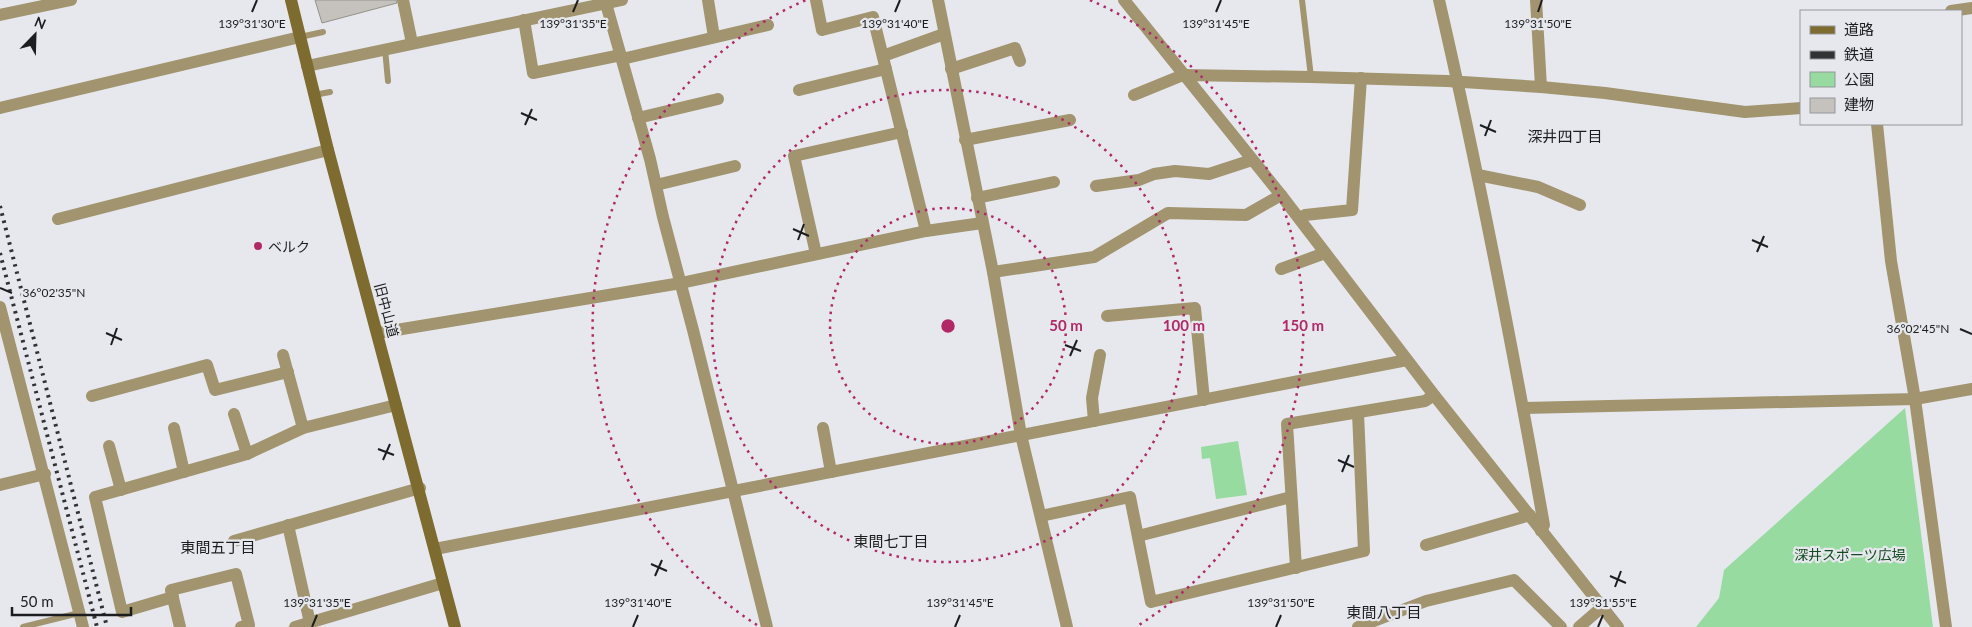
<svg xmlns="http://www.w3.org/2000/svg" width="1972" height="627" font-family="Lato,'Noto Sans JP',sans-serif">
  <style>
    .green { fill: #97dba0 }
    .building { fill: #c5c2bd; stroke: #94918c }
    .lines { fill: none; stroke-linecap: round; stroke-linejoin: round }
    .service { stroke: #a1946e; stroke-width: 6 }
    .minor { stroke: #a1946e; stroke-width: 12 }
    .secondary { stroke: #7e6b2f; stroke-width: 12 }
    .rail { stroke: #313234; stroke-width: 4; stroke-dasharray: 2.5 5; stroke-linecap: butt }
    .ticks { fill: none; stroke: #1c1d1f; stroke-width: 2 }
    .ring { fill: none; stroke: #b12867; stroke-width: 2.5; stroke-dasharray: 2.5 5 }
    .poi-dot { fill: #b12867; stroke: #e6e8ed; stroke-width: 2 }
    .labels { text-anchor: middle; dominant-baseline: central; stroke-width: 4.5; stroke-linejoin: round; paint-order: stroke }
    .poi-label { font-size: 14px; fill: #1c1d1f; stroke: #e6e8ed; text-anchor: start }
    .street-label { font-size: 14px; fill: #1c1d1f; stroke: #e6e8ed }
    .park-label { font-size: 14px; fill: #144c21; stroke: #e6e8ed }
    .neighbourhood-label { font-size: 15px; fill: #1c1d1f; stroke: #e6e8ed }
    .ticks-label { font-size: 12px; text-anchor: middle; fill: #1c1d1f; stroke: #e6e8ed; stroke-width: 4.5; stroke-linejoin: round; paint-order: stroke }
    .centre { fill: #b12867; stroke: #e6e8ed; stroke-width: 2.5 }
    .ring-label { font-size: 15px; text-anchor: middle; font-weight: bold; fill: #b12867; stroke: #e6e8ed; stroke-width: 4.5; stroke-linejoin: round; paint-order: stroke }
  </style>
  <rect width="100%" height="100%" fill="#e6e8ed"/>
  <!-- green -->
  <g class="green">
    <path d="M1905,408L1933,627H1696L1719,598L1724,570Z"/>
    <path d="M1238,441L1247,495L1216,499L1210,458L1202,459L1201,447Z"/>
  </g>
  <!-- building -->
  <path class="building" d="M315,0H396L397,3L322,23Z"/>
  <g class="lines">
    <!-- service -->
    <g class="service">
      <path d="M1302,0L1311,77"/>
      <path d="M300,37L323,32"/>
      <path d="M385,49L388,81"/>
      <path d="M314,95L330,92"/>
      <path d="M23,627L79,613"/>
    </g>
    <!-- minor -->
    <g class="minor">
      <path d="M403,0L412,43"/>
      <path d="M605,0L650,159L663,217L693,330L767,627"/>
      <path d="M708,0L714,37"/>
      <path d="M816,0L822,30L873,17L926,231"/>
      <path d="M938,0L993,272L1021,435L1067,627"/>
      <path d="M1124,0L1281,195L1434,395L1618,627"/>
      <path d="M1439,0C1479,174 1513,349 1544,525L1541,531"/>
      <path d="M1536,0L1541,87"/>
      <path d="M1951,11L1972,8"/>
      <path d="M0,15L71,0"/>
      <path d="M524,20L533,73L621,55"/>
      <path d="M883,56L944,34"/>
      <path d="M622,59L768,25"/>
      <path d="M307,66L622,0"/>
      <path d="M951,69L1015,48L1020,61"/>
      <path d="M799,90L886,69"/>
      <path d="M1134,95L1183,75L1311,77L1447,81L1541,87L1605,93L1745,112L1801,108"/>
      <path d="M0,108L300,37"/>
      <path d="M638,118L718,99"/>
      <path d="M1877,124L1891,261L1915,399L1946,627"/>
      <path d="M965,140L1070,120"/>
      <path d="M1478,175L1538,187L1580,205"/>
      <path d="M656,185L735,166"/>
      <path d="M1096,186L1139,180L1154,174L1175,171L1209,174L1252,160"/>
      <path d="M977,198L1054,182"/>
      <path d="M1299,218L1305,215L1352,210L1361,78"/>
      <path d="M58,219L328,150"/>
      <path d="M816,254L794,156L902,132"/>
      <path d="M1281,269L1325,253"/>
      <path d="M993,272L1094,257L1168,213L1246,215L1281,195"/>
      <path d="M0,307L83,627"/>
      <path d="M1107,316L1195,308L1204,400"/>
      <path d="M378,333L681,283L926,231L982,223"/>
      <path d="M283,355L303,428"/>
      <path d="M92,396L207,365L215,390L288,372"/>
      <path d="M1523,408L1915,399L1972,389"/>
      <path d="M234,414L247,454"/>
      <path d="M1094,421L1092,398L1100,355"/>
      <path d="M174,428L184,472"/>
      <path d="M823,428L831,472"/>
      <path d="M109,446L121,490"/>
      <path d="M0,485L45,474"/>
      <path d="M1041,516L1130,497L1151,602L1364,551L1358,413"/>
      <path d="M288,525L310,623"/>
      <path d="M1138,536L1291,497"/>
      <path d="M234,541L420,488"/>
      <path d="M1426,545L1530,515"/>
      <path d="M435,549L1407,360"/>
      <path d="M1296,568L1287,424L1425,401L1434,395"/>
      <path d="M173,597L122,612L95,497L247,454L303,428L396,405"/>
      <path d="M180,627L171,590L236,574L249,625L241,627"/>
      <path d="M295,627L443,583"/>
      <path d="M1358,627L1426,601L1514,580L1561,627"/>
      <path d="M1579,627L1601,608"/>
    </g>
    <!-- secondary -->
    <path class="secondary" d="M291,0L328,150L455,627"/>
    <!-- rail -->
    <g class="rail">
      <path d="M0,206L107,627"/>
      <path d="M0,253L97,627"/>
    </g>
  </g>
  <!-- ticks -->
  <path class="ticks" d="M252,12L257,0M573,12L578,0M895,12L900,0M1216,12L1221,0M1538,12L1542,0M521,113L537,120M525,125L532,109M1480,125L1496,132M1485,136L1491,120M793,229L809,236M798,240L804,224M1752,240L1768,247M1757,252L1764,236M0,288L12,293M1960,329L1972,334M106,333L122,340M111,345L117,328M1065,345L1081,351M1070,356L1077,340M378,449L394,455M383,460L390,444M1338,460L1354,467M1342,472L1349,455M651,564L667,571M655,576L662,560M1610,576L1626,583M1615,587L1621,571M312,627L317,615M633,627L638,615M955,627L960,615M1276,627L1281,615M1598,627L1603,615"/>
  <!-- distance rings -->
  <g class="ring">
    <circle cx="948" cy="326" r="118"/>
    <circle cx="948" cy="326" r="236"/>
    <path d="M757 625A355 355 0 0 1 806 0M1090 0A355 355 0 0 1 1139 625"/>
  </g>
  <!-- markers -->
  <circle class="poi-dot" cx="258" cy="246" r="5"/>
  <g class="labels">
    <!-- poi labels -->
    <g class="poi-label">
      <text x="268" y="246">ベルク</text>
    </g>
    <!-- street labels -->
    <g class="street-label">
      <text transform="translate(387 310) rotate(75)">旧中山道</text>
    </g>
    <!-- park labels -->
    <g class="park-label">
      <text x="1850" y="554">深井スポーツ広場</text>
    </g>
    <!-- neighbourhood labels -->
    <g class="neighbourhood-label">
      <text x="1565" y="136">深井四丁目</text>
      <text x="891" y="541">東間七丁目</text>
      <text x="218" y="547">東間五丁目</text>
      <text x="1384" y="612">東間八丁目</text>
    </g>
  </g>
  <g class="ticks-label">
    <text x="252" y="28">139°31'30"E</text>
    <text x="573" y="28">139°31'35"E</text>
    <text x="895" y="28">139°31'40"E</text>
    <text x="1216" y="28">139°31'45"E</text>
    <text x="1538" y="28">139°31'50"E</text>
    <text x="54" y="297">36°02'35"N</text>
    <text x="1918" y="333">36°02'45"N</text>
    <text x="317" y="607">139°31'35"E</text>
    <text x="638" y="607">139°31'40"E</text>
    <text x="960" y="607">139°31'45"E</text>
    <text x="1281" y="607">139°31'50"E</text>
    <text x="1603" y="607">139°31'55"E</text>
  </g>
  <circle cx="948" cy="326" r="8" class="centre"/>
  <g class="ring-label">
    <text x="1066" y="331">50 m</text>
    <text x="1184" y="331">100 m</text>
    <text x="1303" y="331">150 m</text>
  </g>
  <!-- legend -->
  <rect x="1800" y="10" width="162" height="115" fill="#e6e8ed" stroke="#95979b"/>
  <rect x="1810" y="26" width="25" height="8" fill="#7e6b2f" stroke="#95979b"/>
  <text x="1844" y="35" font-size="15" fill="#1c1d1f">道路</text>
  <rect x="1810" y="51" width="25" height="8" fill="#313234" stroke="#95979b"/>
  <text x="1844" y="60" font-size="15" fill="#1c1d1f">鉄道</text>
  <rect x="1810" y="72" width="25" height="15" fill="#97dba0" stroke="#95979b"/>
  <text x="1844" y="85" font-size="15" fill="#1c1d1f">公園</text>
  <rect x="1810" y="98" width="25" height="15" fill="#c5c2bd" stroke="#95979b"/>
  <text x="1844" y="110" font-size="15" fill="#1c1d1f">建物</text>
  <!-- north arrow -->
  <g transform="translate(35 35) rotate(23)" stroke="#e6e8ed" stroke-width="4" paint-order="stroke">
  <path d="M0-4L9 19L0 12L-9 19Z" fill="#1c1d1f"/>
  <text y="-8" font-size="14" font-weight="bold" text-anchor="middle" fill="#1c1d1f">N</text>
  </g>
  <!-- scale -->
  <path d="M12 607v8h119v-8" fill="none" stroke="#1c1d1f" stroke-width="2.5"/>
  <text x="20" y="607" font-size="15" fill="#1c1d1f" stroke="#e6e8ed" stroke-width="4" paint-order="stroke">50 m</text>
</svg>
